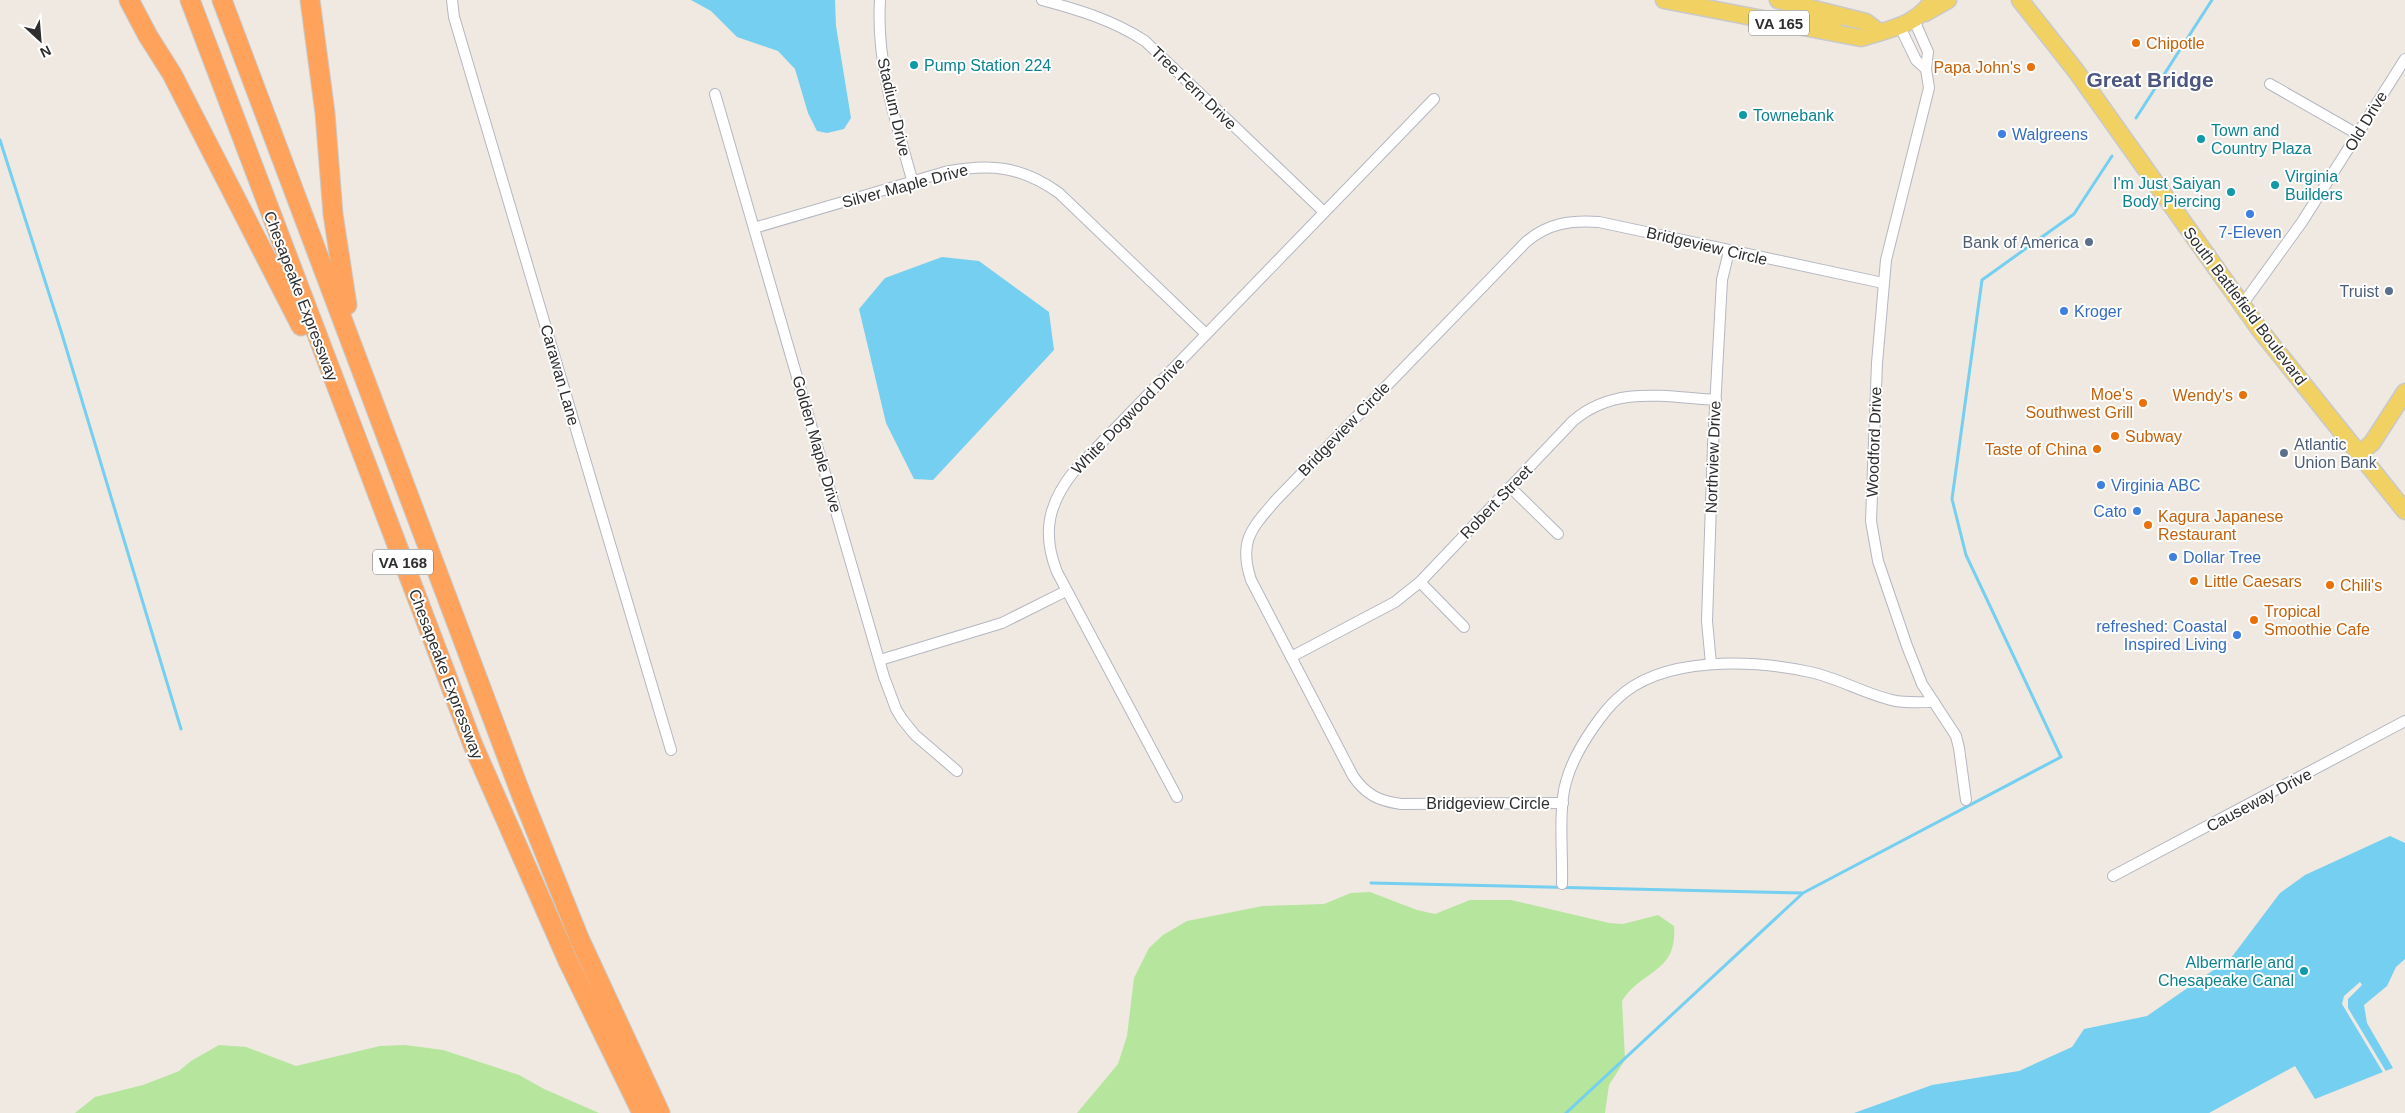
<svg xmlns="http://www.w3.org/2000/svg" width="2405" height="1113" font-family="Arial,sans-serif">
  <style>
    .green { fill: #b6e59e }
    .water { fill: #75cff0 }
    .pier { fill: #efe9e1 }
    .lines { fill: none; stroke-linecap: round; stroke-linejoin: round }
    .stream { stroke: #75cff0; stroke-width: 3 }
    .street-casing { stroke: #b4b7c1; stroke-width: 12 }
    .primary-casing { stroke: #c9c9c9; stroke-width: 19 }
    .highway-casing { stroke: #c9c9c9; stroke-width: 21 }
    .street { stroke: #fff; stroke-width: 10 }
    .primary { stroke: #f2d163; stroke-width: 16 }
    .highway { stroke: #ffa35c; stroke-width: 19 }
    .food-dot { fill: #e8710a; stroke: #fff; stroke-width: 2 }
    .culture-dot { fill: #0f9aa8; stroke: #fff; stroke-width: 2 }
    .shop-dot { fill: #3f7fe0; stroke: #fff; stroke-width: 2 }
    .service-dot { fill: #5c6f8a; stroke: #fff; stroke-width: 2 }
    .labels { text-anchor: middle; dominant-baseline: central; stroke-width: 4; stroke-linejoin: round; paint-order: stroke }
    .shield { fill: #fff; stroke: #6d6d6d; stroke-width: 1 }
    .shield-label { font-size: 15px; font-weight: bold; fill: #2e2e2e }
    .food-label { font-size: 16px; fill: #c56008; stroke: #fff; text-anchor: start }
    .culture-label { font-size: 16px; fill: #0d838f; stroke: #fff; text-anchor: start }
    .street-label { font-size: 16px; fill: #2e2e2e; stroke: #fff }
    .shop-label { font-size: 16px; fill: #366cbe; stroke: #fff; text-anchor: start }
    .service-label { font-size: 16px; fill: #4e5e75; stroke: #fff; text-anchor: end }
    .district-label { font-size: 21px; font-weight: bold; fill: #4d5680; stroke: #fff }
  </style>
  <rect width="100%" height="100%" fill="#efe9e1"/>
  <!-- green -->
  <g class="green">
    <path d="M1370,892L1417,910L1435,914L1470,900H1511L1609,923L1623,924L1658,915L1674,926C1678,973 1641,970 1622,1001L1625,1060L1609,1085L1605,1113H1077L1118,1064L1127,1036L1134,978L1149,948L1163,935L1187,921L1263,906L1324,904L1351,893Z"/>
    <path d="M219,1045L246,1047L296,1066L380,1046L405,1045L443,1050L519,1075L544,1089L599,1113H75L95,1097L143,1085L164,1077L179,1071L191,1061Z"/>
  </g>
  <!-- water -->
  <g class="water">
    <path d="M691,0H835L836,26L851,118L844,129L827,133L817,131L808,113L795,69L778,51L737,37L711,11Z"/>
    <path d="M942,257L979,261L1049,312L1054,350L933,480L914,479L886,423L859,309L885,278Z"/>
    <path d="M2390,836L2405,843V959L2396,967L2387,986L2364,1005L2367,1023L2393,1068L2315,1099L2295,1066L2209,1113H1854L1932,1085L2019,1071L2072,1047L2084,1029L2147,1016L2231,958L2280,893L2305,875Z"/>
  </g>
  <!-- pier -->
  <path class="pier" d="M2360,982L2362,985L2348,999V1008L2387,1073L2384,1074L2342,1004L2344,996Z"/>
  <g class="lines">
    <!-- stream -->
    <g class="stream">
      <path d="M2136,118L2212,0"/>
      <path d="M0,140L61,331L181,729"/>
      <path d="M1371,883L1802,893"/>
      <path d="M1566,1113L1803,893L2061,757L1966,555L1952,499L1982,280L2074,214L2112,156"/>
    </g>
    <defs>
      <g id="street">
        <path d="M452,0L454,17L671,750"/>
        <path d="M880,0C876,64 896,122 913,183"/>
        <path d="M1042,0C1079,10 1113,20 1145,41L1324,212"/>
        <path d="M1914,20L1928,52L1926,69L1929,88L1886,260L1877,363L1871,521L1878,561L1907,646L1922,684L1956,736L1959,748L1966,800"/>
        <path d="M1900,27L1916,60L1926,69"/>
        <path d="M2270,84L2359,135"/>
        <path d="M715,94L884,677L896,709L902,719L915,735L957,771"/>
        <path d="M754,228L945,172C990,163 1021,166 1059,193L1206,334"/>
        <path d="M2242,305L2302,222L2405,59"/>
        <path d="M1510,487L1558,534"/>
        <path d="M1420,582L1464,627"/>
        <path d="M1291,657L1395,602L1420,582L1573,421C1615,385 1665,397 1716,400"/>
        <path d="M880,660L1002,623L1066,591"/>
        <path d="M1711,664L1707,621L1713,445L1722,280L1729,251"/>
        <path d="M1177,797L1057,572C1041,532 1049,502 1075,470L1434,99"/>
        <path d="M1563,803L1401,804C1379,801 1366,795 1353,776L1251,580C1238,541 1252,528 1276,500L1526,242C1548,223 1571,220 1599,222L1883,283"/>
        <path d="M2113,876L2405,721"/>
        <path d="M1562,884C1563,856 1558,809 1566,782C1571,763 1582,744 1593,728C1600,718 1608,707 1617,699C1662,655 1753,660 1810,672C1839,678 1866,695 1896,701C1908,703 1921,702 1934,702"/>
      </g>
      <g id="primary">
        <path d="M1664,0L1861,38C1889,29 1916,26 1933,0"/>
        <path d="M1778,0L1866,22L1879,32"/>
        <path d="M2020,0L2076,71L2260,330L2405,511"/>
        <path d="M1925,13L1948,0"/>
        <path d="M1809,21L1831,22L1840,16"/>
        <path d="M2360,453L2372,443L2405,392"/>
      </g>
      <g id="highway">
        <path d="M129,0L148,36L172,74L301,326"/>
        <path d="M190,0L473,745L568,961L642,1113"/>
        <path d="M222,0L521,794L579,938L660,1113"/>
        <path d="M310,0L325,113L333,214L347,305"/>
      </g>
    </defs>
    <!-- street casing -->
    <use href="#street" class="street-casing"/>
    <!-- primary casing -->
    <use href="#primary" class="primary-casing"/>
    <!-- highway casing -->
    <use href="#highway" class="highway-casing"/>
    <!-- street -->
    <use href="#street" class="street"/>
    <!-- primary -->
    <use href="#primary" class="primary"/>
    <!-- highway -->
    <use href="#highway" class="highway"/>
  </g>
  <!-- markers -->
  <g class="food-dot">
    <circle cx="2136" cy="43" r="5"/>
    <circle cx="2031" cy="67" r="5"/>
    <circle cx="2243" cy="395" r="5"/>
    <circle cx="2143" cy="403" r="5"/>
    <circle cx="2115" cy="436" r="5"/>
    <circle cx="2097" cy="449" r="5"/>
    <circle cx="2148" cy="525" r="5"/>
    <circle cx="2194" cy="581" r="5"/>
    <circle cx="2330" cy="585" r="5"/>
    <circle cx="2254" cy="620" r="5"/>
  </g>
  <g class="culture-dot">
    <circle cx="914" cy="65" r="5"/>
    <circle cx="1743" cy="115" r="5"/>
    <circle cx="2201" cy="139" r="5"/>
    <circle cx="2275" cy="185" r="5"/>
    <circle cx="2231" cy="192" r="5"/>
    <circle cx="2304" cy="971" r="5"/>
  </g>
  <g class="shop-dot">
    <circle cx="2002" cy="134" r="5"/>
    <circle cx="2250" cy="214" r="5"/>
    <circle cx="2064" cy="311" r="5"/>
    <circle cx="2101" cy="485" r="5"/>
    <circle cx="2137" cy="511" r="5"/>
    <circle cx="2173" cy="557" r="5"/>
    <circle cx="2237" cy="635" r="5"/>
  </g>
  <g class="service-dot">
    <circle cx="2089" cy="242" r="5"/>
    <circle cx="2389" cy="291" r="5"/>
    <circle cx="2284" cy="453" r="5"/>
  </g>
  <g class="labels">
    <!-- shield labels -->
    <g class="shield">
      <rect x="1749" y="10.5" width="60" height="25" rx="4"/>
      <rect x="373" y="549.5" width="60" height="25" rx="4"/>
    </g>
    <g class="shield-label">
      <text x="1779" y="23">VA 165</text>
      <text x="403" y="562">VA 168</text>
    </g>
    <!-- food labels -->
    <g class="food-label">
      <text x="2146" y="43">Chipotle</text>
      <text x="2021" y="67" text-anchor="end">Papa John's</text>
      <text x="2133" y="394" text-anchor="end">Moe's<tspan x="2133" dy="18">Southwest Grill</tspan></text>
      <text x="2233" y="395" text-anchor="end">Wendy's</text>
      <text x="2125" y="436">Subway</text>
      <text x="2087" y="449" text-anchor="end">Taste of China</text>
      <text x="2158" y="516">Kagura Japanese<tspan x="2158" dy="18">Restaurant</tspan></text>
      <text x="2204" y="581">Little Caesars</text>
      <text x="2340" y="585">Chili's</text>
      <text x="2264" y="611">Tropical<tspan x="2264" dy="18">Smoothie Cafe</tspan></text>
    </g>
    <!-- culture labels -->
    <g class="culture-label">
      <text x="924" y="65">Pump Station 224</text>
      <text x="1753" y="115">Townebank</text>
      <text x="2211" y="130">Town and<tspan x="2211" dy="18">Country Plaza</tspan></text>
      <text x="2285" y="176">Virginia<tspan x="2285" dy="18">Builders</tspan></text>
      <text x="2221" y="183" text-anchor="end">I'm Just Saiyan<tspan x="2221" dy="18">Body Piercing</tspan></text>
      <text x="2294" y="962" text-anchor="end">Albermarle and<tspan x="2294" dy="18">Chesapeake Canal</tspan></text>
    </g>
    <!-- street labels -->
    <g class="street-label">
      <text transform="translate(1194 88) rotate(44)">Tree Fern Drive</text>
      <text transform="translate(894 107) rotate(77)">Stadium Drive</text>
      <text transform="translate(2366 121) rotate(-59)">Old Drive</text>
      <text transform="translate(905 186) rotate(-15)">Silver Maple Drive</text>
      <text transform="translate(1707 246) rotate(13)">Bridgeview Circle</text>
      <text transform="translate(301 296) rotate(69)">Chesapeake Expressway</text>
      <text transform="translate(2245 306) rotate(53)">South Battlefield Boulevard</text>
      <text transform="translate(560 375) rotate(74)">Carawan Lane</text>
      <text transform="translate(1128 416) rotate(-46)">White Dogwood Drive</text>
      <text transform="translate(1344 429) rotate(-46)">Bridgeview Circle</text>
      <text transform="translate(1874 442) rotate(-88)">Woodford Drive</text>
      <text transform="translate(817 444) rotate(74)">Golden Maple Drive</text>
      <text transform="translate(1713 457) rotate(-88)">Northview Drive</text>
      <text transform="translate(1496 502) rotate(-46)">Robert Street</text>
      <text transform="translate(446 674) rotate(69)">Chesapeake Expressway</text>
      <text transform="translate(2259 800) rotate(-28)">Causeway Drive</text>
      <text x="1488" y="803">Bridgeview Circle</text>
    </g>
    <!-- shop labels -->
    <g class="shop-label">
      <text x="2012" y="134">Walgreens</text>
      <text x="2250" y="232" text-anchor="middle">7-Eleven</text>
      <text x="2074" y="311">Kroger</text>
      <text x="2111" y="485">Virginia ABC</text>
      <text x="2127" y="511" text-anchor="end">Cato</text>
      <text x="2183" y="557">Dollar Tree</text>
      <text x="2227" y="626" text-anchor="end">refreshed: Coastal<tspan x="2227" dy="18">Inspired Living</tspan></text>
    </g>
    <!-- service labels -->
    <g class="service-label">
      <text x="2079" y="242">Bank of America</text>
      <text x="2379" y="291">Truist</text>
      <text x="2294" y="444" text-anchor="start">Atlantic<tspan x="2294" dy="18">Union Bank</tspan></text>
    </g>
    <!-- district labels -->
    <g class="district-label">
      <text x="2150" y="79">Great Bridge</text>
    </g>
  </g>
  <!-- north arrow -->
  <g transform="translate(40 40) rotate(154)" stroke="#ffffff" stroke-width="4" paint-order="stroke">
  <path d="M0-4L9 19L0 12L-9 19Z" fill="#2e2e2e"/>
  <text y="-8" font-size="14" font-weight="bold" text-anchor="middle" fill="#2e2e2e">N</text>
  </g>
</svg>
